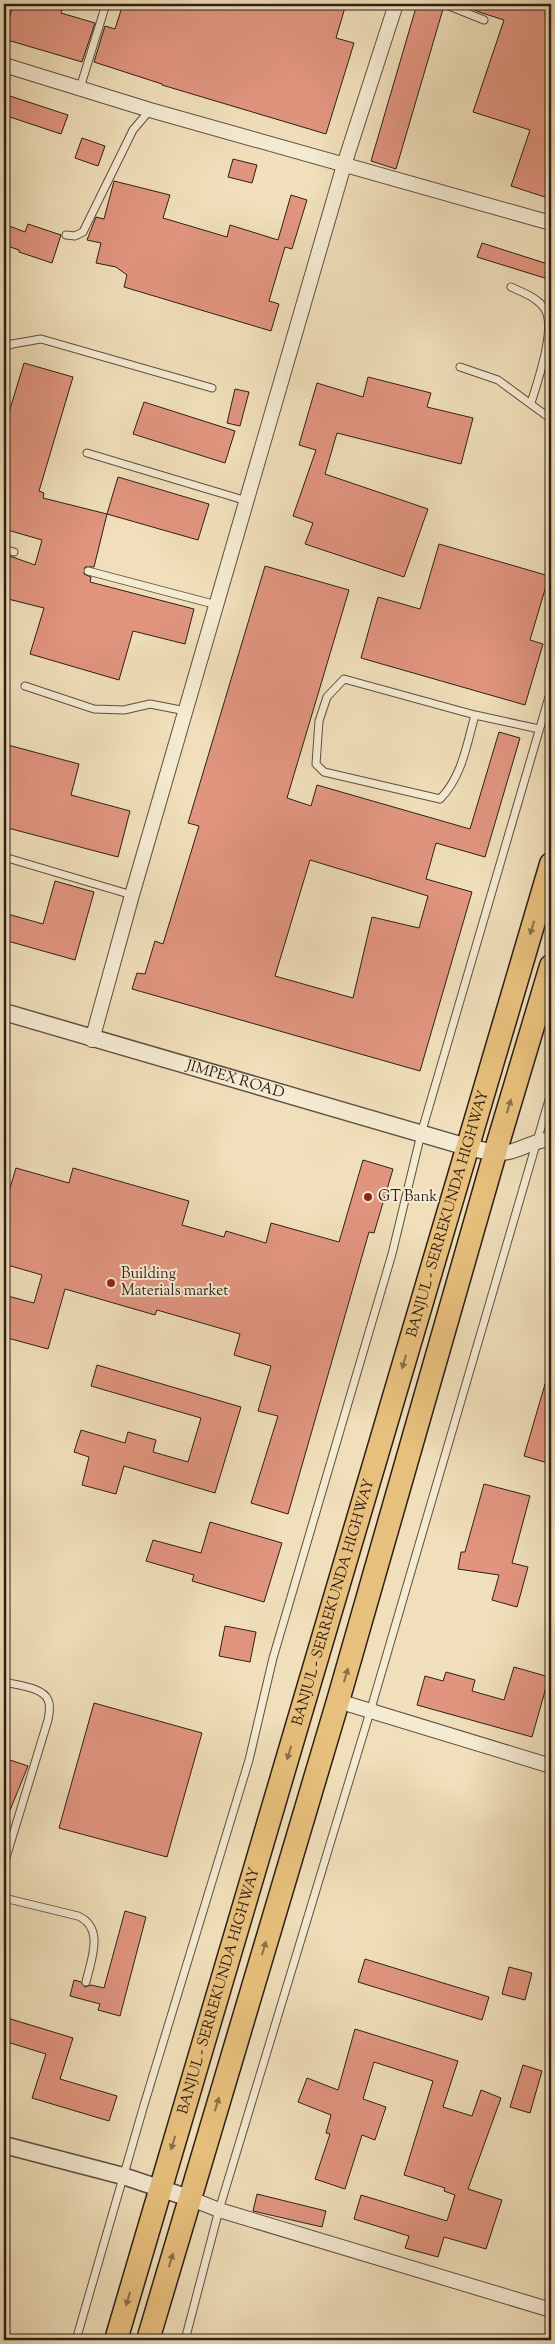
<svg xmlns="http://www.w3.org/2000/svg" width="555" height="2344" font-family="'Sorts Mill Goudy',serif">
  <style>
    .building { fill: #e1957f; stroke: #2d1f17; fill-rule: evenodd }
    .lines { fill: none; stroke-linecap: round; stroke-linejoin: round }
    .service-casing { stroke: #5e4f40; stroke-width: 9 }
    .minor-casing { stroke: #5e4f40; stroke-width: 16 }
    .tertiary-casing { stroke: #5e4f40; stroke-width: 19 }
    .trunk-casing { stroke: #2d1f17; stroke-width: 25 }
    .service { stroke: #f5ead2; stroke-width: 7 }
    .minor { stroke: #f5ead2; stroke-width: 14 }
    .tertiary { stroke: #f5ead2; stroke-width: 16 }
    .trunk { stroke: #e8c07d; stroke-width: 22 }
    .oneway { fill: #8a704a }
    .poi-dot { fill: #8f2418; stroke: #f5ead2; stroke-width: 2 }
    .labels { text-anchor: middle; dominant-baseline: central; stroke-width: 4; stroke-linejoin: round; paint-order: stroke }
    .street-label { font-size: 15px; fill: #2d1f17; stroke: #f5ead2 }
    .poi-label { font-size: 15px; fill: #2d1f17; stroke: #f5ead2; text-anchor: start }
  </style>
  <rect width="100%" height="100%" fill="#f0dfba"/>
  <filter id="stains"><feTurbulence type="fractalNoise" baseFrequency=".004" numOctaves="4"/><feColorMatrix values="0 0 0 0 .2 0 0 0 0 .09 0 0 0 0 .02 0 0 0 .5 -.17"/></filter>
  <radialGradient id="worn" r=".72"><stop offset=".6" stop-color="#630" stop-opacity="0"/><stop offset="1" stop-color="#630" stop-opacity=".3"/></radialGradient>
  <!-- building -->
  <g class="building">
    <path d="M13,4H63L61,13L95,23L82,62L4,39Z"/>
    <path d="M123,4H346L336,38L354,43L326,134L162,85V84L94,62L105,26L115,29Z"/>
    <path d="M417,4H439L443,9L396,169L371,161Z"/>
    <path d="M462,4H551V156L547,169L551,170V199L511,186L530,130L473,112L504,20L479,12Z"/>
    <path d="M4,94L68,115L61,134L4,115Z"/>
    <path d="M82,138L105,146L98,166L75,158Z"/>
    <path d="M233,159L257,165L252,183L228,177Z"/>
    <path d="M114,181L170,195L163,218L227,237L230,225L278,240L291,195L307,200L292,249L285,247L269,301L279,304L271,331L124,287L127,275L116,267L96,263L101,243L87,240L96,217L104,219Z"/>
    <path d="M4,224L25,232L28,224L61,235L52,263L19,252V250L4,245Z"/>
    <path d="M482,243L551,265V280L477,257Z"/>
    <path d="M24,363L73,377L39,491L44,493L43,498L107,514L94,567H85L84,574L91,577L90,582L194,609L185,644L133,631L119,680L30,654L44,608L4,598V554L35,565L42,540L4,529V418L7,419Z"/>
    <path d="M368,377L431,393L427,407L473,418L461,464L337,433L325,474L428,509L404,577L305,544L313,523L293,516L316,450L299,445L317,383L363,397Z"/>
    <path d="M235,389L249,392L240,426L227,423Z"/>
    <path d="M144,402L235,431L225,463L133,434Z"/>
    <path d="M118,477L209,504L198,540L107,514Z"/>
    <path d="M439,544L549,576L530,640L543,644L525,705L361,658L378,597L420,609Z"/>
    <path d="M265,566L349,590L287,798L311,806L317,785L470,829L499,732L520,738L485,857L436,843L426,879L472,892L420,1071L132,989L137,973L145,974L155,941L163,944L199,826L188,823ZM310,860L428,896L419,928L372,917L353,998L275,976Z"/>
    <path d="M4,744L79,764L71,795L130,811L118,857L4,827Z"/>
    <path d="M55,881L94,892L75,960L4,940V913L43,924Z"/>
    <path d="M363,1160L393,1169L374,1233L369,1232L288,1514L251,1503L278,1416L258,1411L271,1366L234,1355L240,1334L157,1310L155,1315L65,1289L48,1349L4,1337V1295L34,1303L42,1275L4,1264V1208L16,1168L69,1183L73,1168L189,1201L182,1225L224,1237L226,1231L266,1243L271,1223L339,1242Z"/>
    <path d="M97,1365L241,1407L215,1493L124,1466L116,1494L82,1485L89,1457L74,1452L81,1430L125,1443L128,1432L156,1440L153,1452L188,1462L201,1418L91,1386Z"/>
    <path d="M548,1374L551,1375V1464L524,1456Z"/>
    <path d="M484,1484L530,1496L512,1563L528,1567L517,1607L492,1600L499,1575L458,1569L461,1552H465Z"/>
    <path d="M210,1522L282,1543L264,1602L192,1581L194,1575L146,1561L153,1540L201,1553Z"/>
    <path d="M225,1626L256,1632L250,1662L219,1656Z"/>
    <path d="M514,1667L549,1677L532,1737L417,1705L425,1676L443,1681L446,1672L475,1680L472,1691L504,1700Z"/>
    <path d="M94,1703L202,1733L167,1857L59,1828Z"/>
    <path d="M4,1758L28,1766L4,1825Z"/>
    <path d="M125,1911L146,1917L120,2016L98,2010L100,2004L70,1996L74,1980L81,1982L85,1987L91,1985L104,1988Z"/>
    <path d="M365,1959L489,1997L482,2020L358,1982Z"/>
    <path d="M509,1967L532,1973L525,2000L502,1994Z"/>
    <path d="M4,2017L73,2038L60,2079L117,2096L109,2121L32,2098L46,2054L4,2041Z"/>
    <path d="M355,2029L458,2061L443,2107L472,2116L481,2090L501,2098L468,2189L502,2200L486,2249L444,2237L438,2257L405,2248L409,2236L354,2219L361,2195L447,2221L455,2195L444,2191L445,2188L404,2175L433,2081L374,2062L363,2099L386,2107L375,2140L362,2135L345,2189L315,2179L330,2134L326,2133L331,2115L298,2102L307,2078L338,2090Z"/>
    <path d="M523,2065L542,2071L530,2113L510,2107Z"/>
    <path d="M257,2194L326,2211L322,2227L253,2211Z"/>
  </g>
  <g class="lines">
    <defs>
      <g id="service">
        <path d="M444,4L484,20"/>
        <path d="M80,88L106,4"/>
        <path d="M66,235L75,236L83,232L133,130L150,110"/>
        <path d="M511,287C524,293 539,298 546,311C555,332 538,380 531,403"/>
        <path d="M4,348L12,344L41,339L212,388"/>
        <path d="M460,367L498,380L551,419"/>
        <path d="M87,453L247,501"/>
        <path d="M4,549L14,552"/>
        <path d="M88,571L217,605"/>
        <path d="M25,686L94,709L124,710L150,704L186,711"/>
        <path d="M475,715C467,744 462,777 440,799L324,772L316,764L319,721L327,697L344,679L475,715L539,729"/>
        <path d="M4,857L132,895"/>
        <path d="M4,1682C15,1685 43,1687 48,1700C51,1706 49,1714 48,1720L4,1864"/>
        <path d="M4,1898L78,1916C105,1928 91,1960 86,1982"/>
        <path d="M76,2340L144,2105L249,1760L273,1658L392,1254L421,1134L551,690"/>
        <path d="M185,2340L219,2210L370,1712L551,1093"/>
      </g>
      <g id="minor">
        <path d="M4,65L150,110L551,223"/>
        <path d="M92,1040L132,895L344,165L396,4"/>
        <path d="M495,1153C515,1155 532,1140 551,1139"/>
        <path d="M338,1701L551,1766"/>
        <path d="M189,2198L219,2210L551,2310"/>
      </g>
      <g id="tertiary">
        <path id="s1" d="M4,1012L467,1147L495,1153"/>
        <path d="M4,2145L123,2176L189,2198"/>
      </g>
      <g id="trunk">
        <path id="s2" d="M116,2340L551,864"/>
        <path d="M148,2340L338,1701L495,1153L551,966"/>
      </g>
    </defs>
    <!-- service casing -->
    <use href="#service" class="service-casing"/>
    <!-- minor casing -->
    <use href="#minor" class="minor-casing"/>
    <!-- tertiary casing -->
    <use href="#tertiary" class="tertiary-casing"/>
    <!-- trunk casing -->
    <use href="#trunk" class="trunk-casing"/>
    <!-- service -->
    <use href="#service" class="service"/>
    <!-- minor -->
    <use href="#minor" class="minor"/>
    <!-- tertiary -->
    <use href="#tertiary" class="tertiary"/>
    <!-- trunk -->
    <use href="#trunk" class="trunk"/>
  </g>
  <!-- one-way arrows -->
  <defs><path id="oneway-solid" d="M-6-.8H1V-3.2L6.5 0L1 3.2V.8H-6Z" transform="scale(1.25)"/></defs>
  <g class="oneway">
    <use href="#oneway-solid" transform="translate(532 928) rotate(107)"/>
    <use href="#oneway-solid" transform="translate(509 1106) rotate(-73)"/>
    <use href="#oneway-solid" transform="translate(404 1362) rotate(106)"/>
    <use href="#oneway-solid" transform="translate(346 1675) rotate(-74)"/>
    <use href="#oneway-solid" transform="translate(289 1753) rotate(107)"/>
    <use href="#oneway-solid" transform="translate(264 1948) rotate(-73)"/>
    <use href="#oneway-solid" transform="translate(217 2104) rotate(-73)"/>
    <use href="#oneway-solid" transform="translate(173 2143) rotate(107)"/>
    <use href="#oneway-solid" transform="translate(171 2260) rotate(-74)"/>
    <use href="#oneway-solid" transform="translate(128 2299) rotate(106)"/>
  </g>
  <!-- markers -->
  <g class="poi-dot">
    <circle cx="368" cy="1197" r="5"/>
    <circle cx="111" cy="1283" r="5"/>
  </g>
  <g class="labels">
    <!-- street labels -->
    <g class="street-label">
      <text stroke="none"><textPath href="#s1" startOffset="241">JIMPEX ROAD</textPath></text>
      <text stroke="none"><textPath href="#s2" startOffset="1174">BANJUL - SERREKUNDA HIGHWAY</textPath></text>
      <text stroke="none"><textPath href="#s2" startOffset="769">BANJUL - SERREKUNDA HIGHWAY</textPath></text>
      <text stroke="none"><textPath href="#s2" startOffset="364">BANJUL - SERREKUNDA HIGHWAY</textPath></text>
    </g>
    <!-- poi labels -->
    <g class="poi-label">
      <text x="378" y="1197">GT Bank</text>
      <text x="121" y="1274">Building<tspan x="121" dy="17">Materials market</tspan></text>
    </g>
  </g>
  <!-- margin -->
  <rect width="555" height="2344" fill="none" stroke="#f0dfba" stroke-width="20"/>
  <rect x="5" y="5" width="545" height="2334" fill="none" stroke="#2d1f17" stroke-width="2.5"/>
  <rect x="10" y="10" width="535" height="2324" fill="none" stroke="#2d1f17"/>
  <rect width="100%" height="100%" filter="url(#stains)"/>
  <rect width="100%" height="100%" fill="url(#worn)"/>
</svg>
